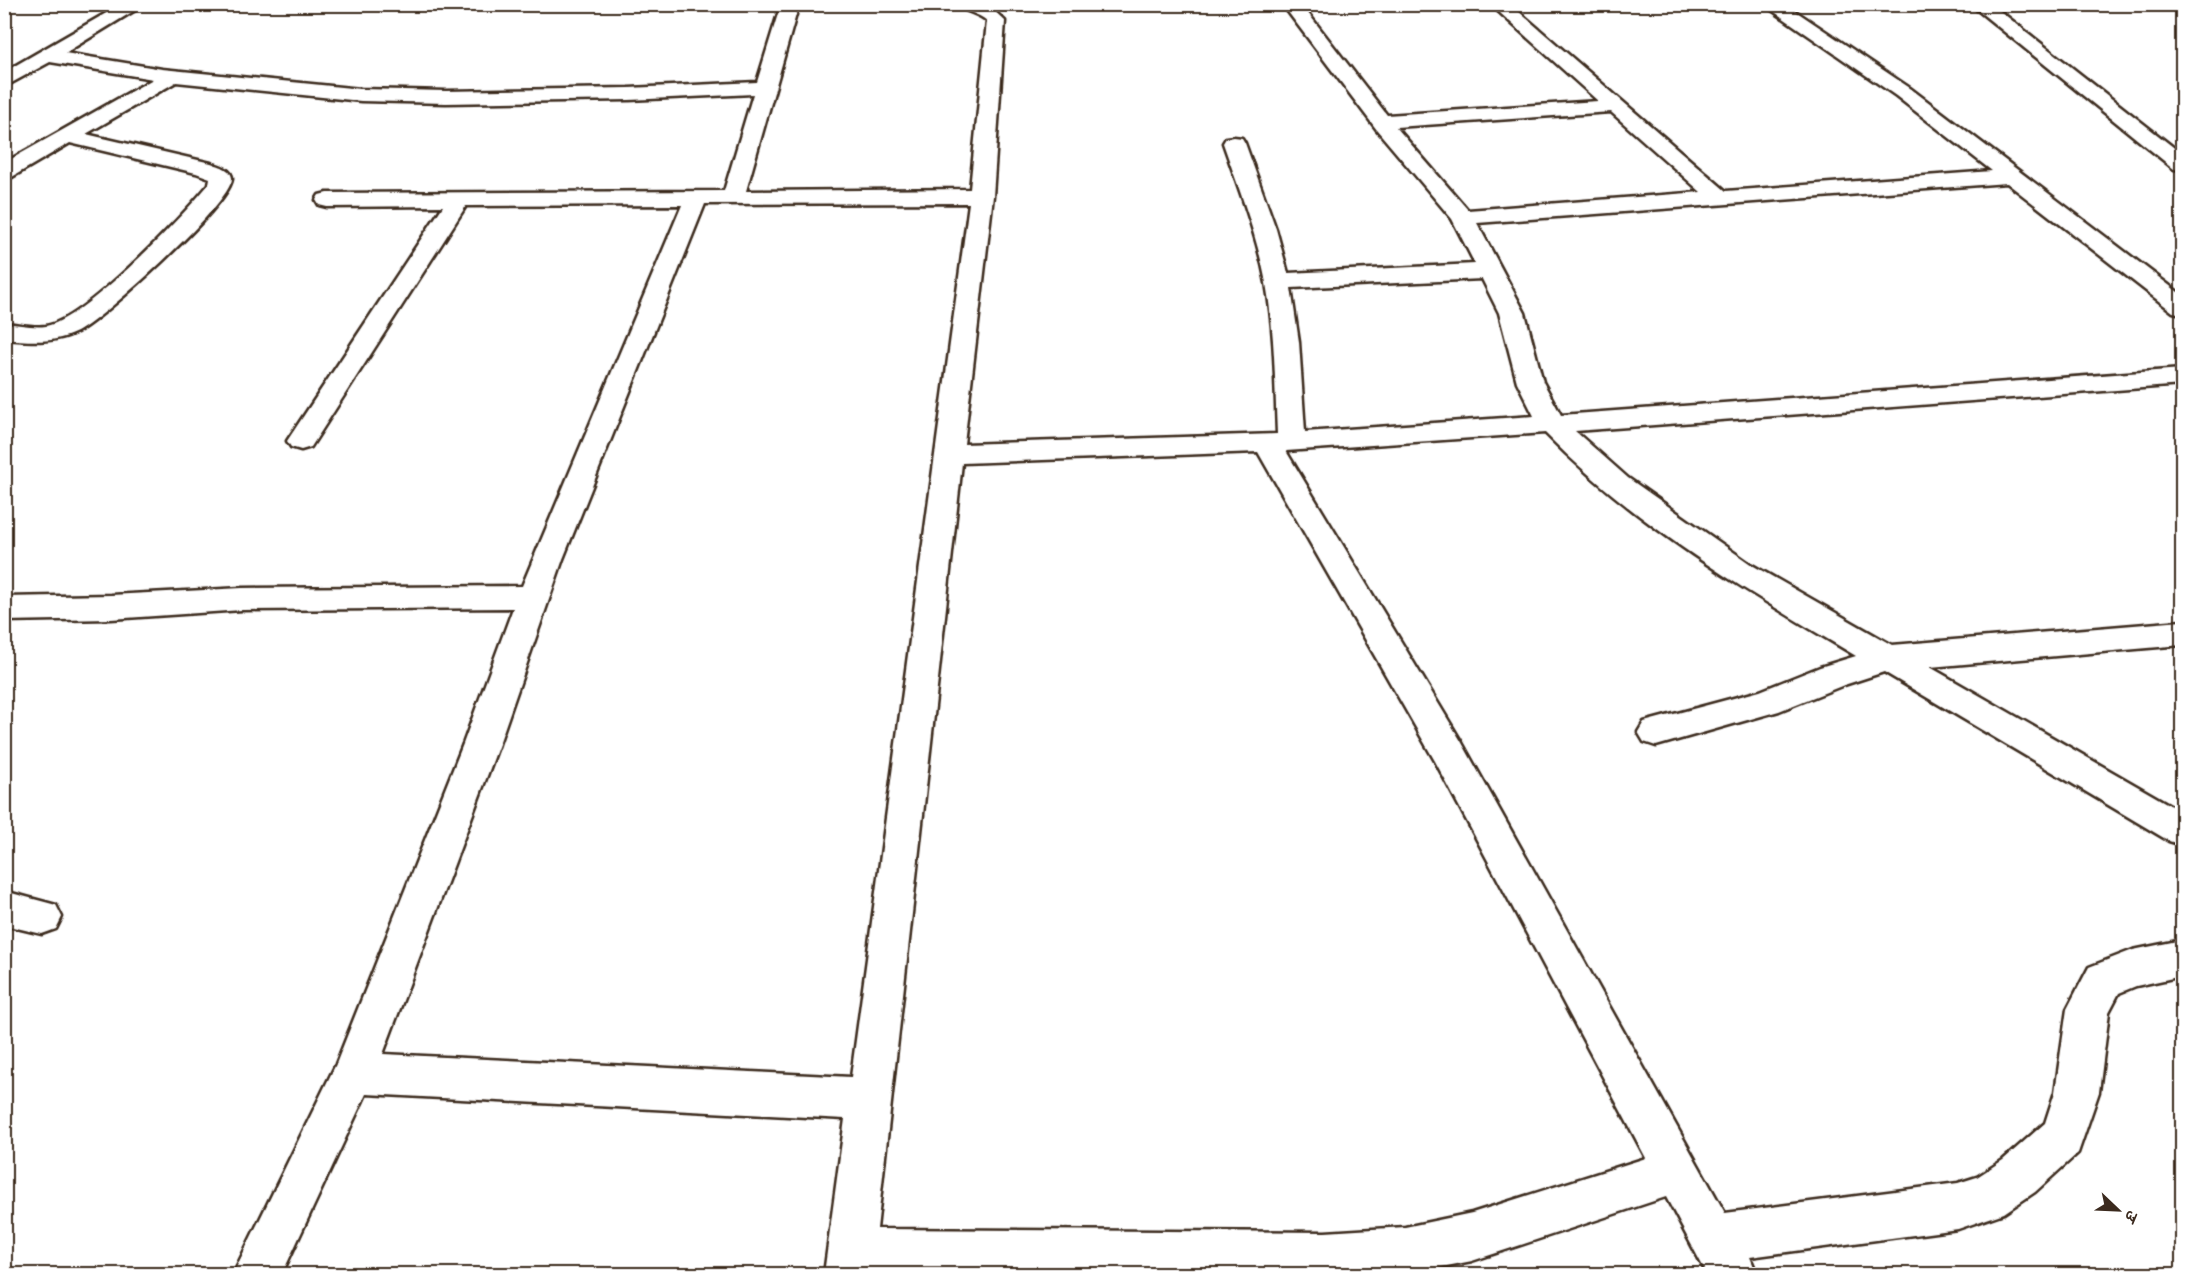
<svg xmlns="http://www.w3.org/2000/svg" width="2187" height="1279" font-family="Kalam,'Playpen Sans Deva',sans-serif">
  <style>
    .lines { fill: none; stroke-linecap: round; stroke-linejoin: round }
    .minor-casing { stroke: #3b2a1e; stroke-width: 5 }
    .minor { fill: #fff; fill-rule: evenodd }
  </style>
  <rect width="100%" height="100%" fill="#fff"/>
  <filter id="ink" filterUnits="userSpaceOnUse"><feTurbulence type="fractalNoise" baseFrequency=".0167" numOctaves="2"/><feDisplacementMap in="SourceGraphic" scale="12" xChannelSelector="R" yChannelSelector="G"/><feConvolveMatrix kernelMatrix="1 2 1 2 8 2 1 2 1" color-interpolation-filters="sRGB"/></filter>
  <g filter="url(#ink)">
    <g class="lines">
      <defs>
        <g id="minor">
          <path d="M122,4H145L65,53L162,69L361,89L446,91L629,88L757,82L781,4H799L746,191L970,189L987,21C978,13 964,12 957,4L989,6L1005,21L993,196L964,444L1277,434C1275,383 1275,333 1266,283C1257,235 1239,189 1223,143L1226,138L1234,137L1242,138L1245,143L1276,229L1288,273L1475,264L1452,219L1377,130L1282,4H1301L1387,115L1598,101L1490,4H1510L1726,191L1992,171L1896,96L1763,4H1785L1910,88L2182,295V314L2173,312L2007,183L1477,223L1525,313L1543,382L1561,415L2182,369V385L1575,431L1628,478L1752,565L1892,645L2182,621V645L1930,667L2182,812V845L2169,841L1884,672L1844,685L1779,711L1656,746L1644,742L1638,732L1644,722L1760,691L1820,667L1856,656C1746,591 1635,525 1545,433L1286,451L1461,741L1725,1213L1958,1183L1977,1177L2003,1160L2045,1123L2055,1092L2067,1009L2089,967L2133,950L2182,940V976L2136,986L2119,993L2109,1012L2099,1092L2078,1153L2035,1192L2004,1213L1958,1229L1750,1257L1757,1274H1707L1666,1197L1472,1261L1406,1274H824L845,1119L366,1094L282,1274H233L336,1064L463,744L513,608L242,610L111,619L4,621V597L111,595L242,588L522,586L682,205L466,206L311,447L301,450L291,447L287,441L443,206L327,207L319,205L316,200L319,195L327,193L724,191L753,94L629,100L446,103L361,101L176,82L86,134L211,163C218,166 231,168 232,178C233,202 103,319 77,332C53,344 30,341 4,339V323C18,324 33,328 46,326C85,319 182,217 209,184L210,178L196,173L70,143L12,177L4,178V163L153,79L50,62L4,87V72ZM1611,112L1701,192L1468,210L1396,127ZM969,203L851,1077L383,1054L499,744L563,559L705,204ZM1482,279L1499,313L1517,382L1534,416L1305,432L1299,342L1291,288ZM1258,452L1435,761L1646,1158L1472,1213L1405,1227L1325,1232L877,1229L962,463Z"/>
          <path d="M1970,4H1991L2182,154V170L2174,169Z"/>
          <path d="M4,891L56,905L62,917L56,929L42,934L4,925Z"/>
        </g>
      </defs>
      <!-- minor casing -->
      <use href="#minor" class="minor-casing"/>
      <!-- minor -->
      <use href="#minor" class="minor"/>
    </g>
  </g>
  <!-- margin -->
  <rect width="2187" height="1279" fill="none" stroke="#fff" stroke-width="24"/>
  <rect x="12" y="12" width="2163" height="1255" fill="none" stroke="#3b2a1e" stroke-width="2" filter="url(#ink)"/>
  <!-- north arrow -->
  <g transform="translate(2118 1210) rotate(113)" stroke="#ffffff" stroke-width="4.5" paint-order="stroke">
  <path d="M0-4.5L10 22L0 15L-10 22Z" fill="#3b2a1e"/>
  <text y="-9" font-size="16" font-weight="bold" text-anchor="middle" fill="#3b2a1e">उ</text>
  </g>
</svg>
